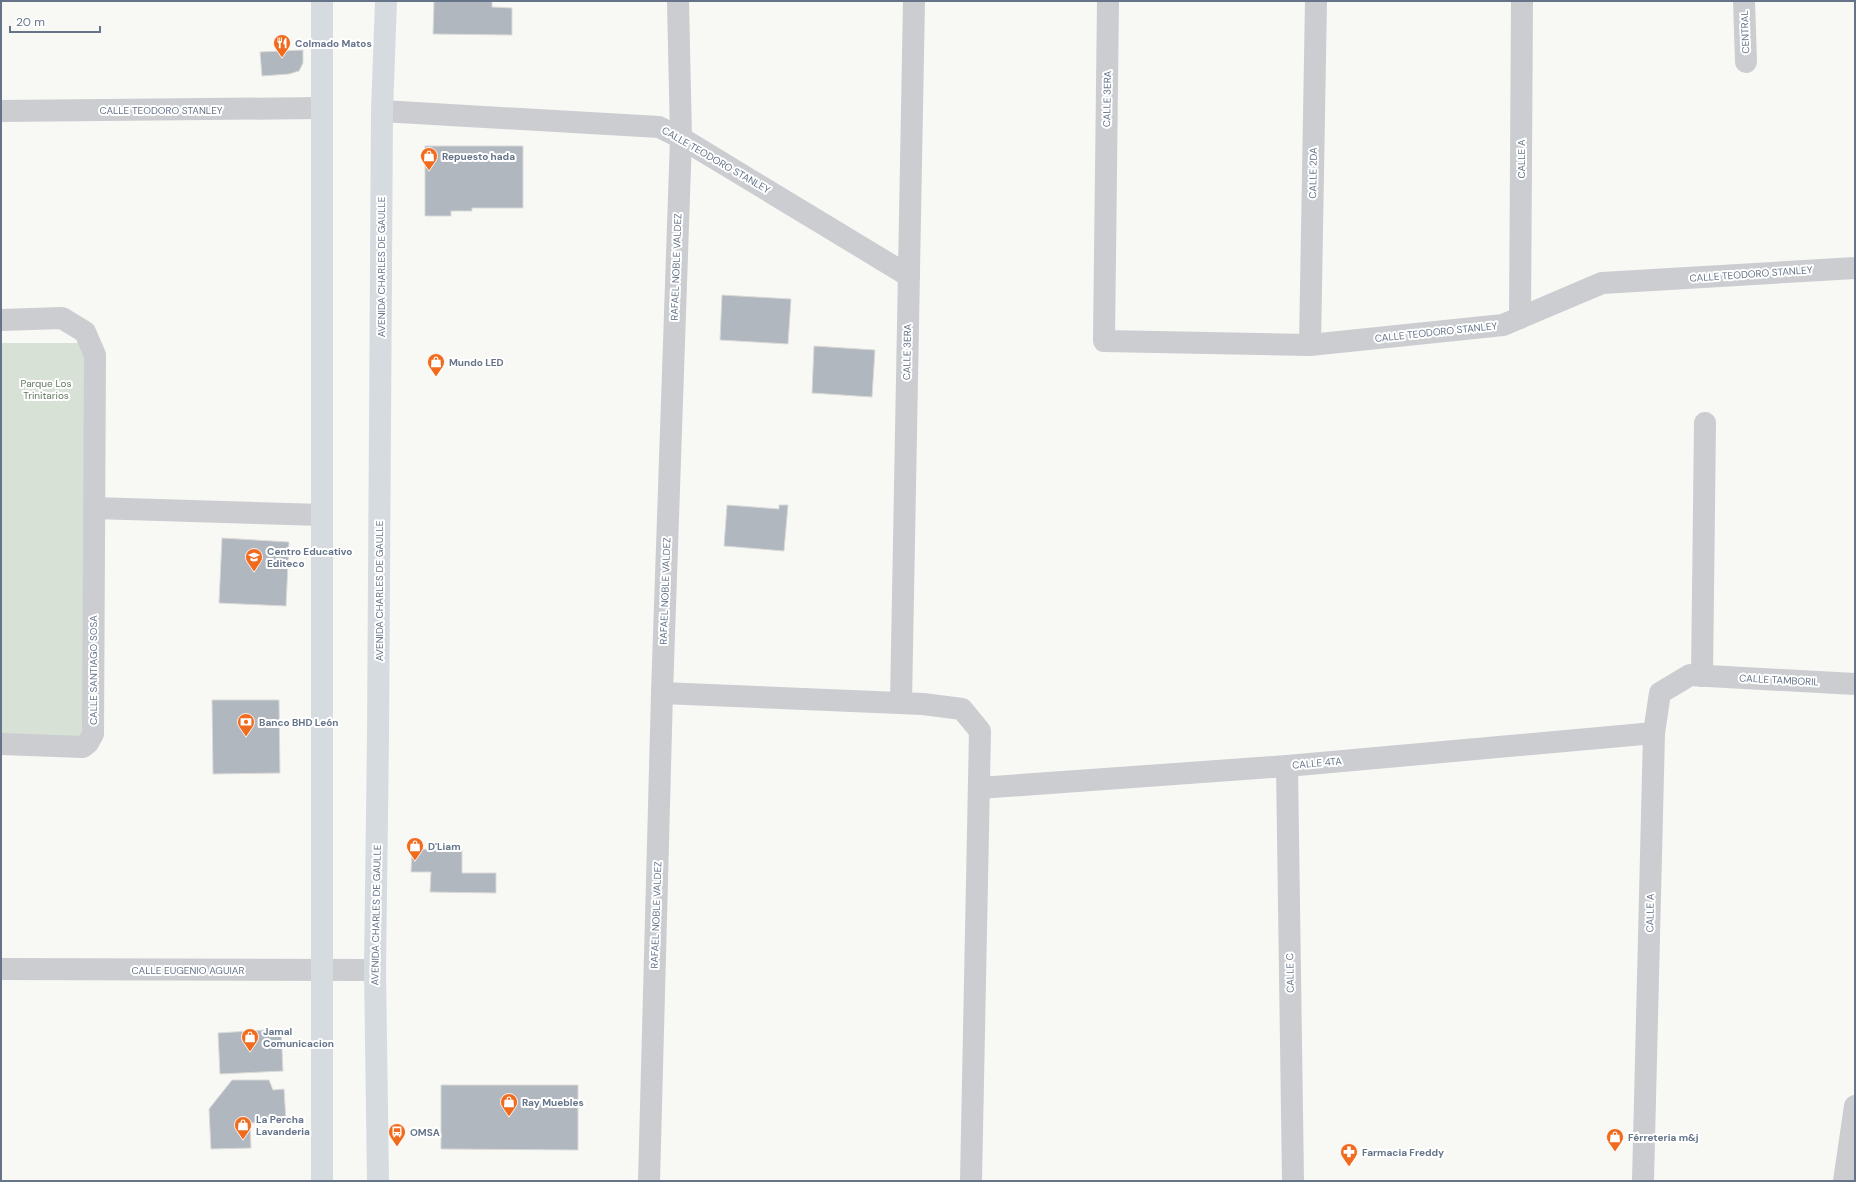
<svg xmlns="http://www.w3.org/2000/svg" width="1856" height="1182" font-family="'DM Sans',sans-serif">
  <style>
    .green { fill: #d8e1d6 }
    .building { fill: #b1b7bf; stroke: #dadad8 }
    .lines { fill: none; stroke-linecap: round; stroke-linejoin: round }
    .street { stroke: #cbcdd1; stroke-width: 22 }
    .primary { stroke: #d6dbe0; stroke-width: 22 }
    .labels { text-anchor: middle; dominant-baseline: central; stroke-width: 4; stroke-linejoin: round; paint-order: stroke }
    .street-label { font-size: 10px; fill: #657489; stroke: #fff }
    .poi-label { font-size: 10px; font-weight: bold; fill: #657489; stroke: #fff; text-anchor: start }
    .park-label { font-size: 10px; fill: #627a60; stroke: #fff }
  </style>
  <rect width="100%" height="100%" fill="#f8f8f5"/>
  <!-- green -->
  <path class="green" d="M1,343H92L83,739L1,735Z"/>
  <!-- building -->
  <g class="building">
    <path d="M434,1H492V7L512,8V35L433,34Z"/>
    <path d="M303,50V63L299,71L289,74L262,76L260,52Z"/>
    <path d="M425,146H523V208H472V211H451V216H425Z"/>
    <path d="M722,295L791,299L788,344L720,340Z"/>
    <path d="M814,346L875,350L872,397L812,393Z"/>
    <path d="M727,505L779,509V505H788L784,551L724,546Z"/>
    <path d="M222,538L289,542L286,606L219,603Z"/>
    <path d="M212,700H279L280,773L213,774Z"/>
    <path d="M412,849L462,850V873H496V893L430,892L431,872H411Z"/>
    <path d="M281,1029L283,1071L220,1074L218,1033Z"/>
    <path d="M232,1080H269L273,1090L284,1089L286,1122L250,1123L251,1148L211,1149L209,1109Z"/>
    <path d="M441,1085H578V1150L441,1149Z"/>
  </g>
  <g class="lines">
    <!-- street -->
    <g class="street">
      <path d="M1108,1L1104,341L1310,345L1503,325L1602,283L1855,268"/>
      <path d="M1744,1L1746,62"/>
      <path d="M1,111L321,108"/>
      <path d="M382,111L659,127L681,138L909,276"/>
      <path d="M1520,318L1522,1"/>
      <path d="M1,320L62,318L85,332L95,355L93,734L88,743L83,747L1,744"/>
      <path d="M1310,345L1316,1"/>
      <path d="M94,508L322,515"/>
      <path d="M1702,676L1705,423"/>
      <path d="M662,693L923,704L962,709L980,731L971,1181"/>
      <path d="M901,703L914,1"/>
      <path d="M1287,766L1293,1181"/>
      <path d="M979,788L1287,766L1654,733"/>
      <path d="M1,969L375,970"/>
      <path d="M649,1181L662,693L681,138L678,1"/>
      <path d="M1643,1181L1654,733L1660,693L1690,675L1855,684"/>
      <path d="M1844,1181L1855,1106"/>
    </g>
    <!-- primary -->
    <g class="primary">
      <path d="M322,1V1181"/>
      <path d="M378,1181L375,970L378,737L382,111L386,1"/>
    </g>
  </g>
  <!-- icons -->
  <defs>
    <symbol id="restaurant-pin" viewBox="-11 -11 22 30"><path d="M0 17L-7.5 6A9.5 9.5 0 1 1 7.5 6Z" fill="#f06b1e" stroke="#fff"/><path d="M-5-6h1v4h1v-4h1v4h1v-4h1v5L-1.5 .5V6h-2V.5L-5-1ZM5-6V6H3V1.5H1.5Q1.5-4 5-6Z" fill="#fff"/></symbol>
    <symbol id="shop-pin" viewBox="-11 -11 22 30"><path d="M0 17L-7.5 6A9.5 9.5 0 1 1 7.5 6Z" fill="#f06b1e" stroke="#fff"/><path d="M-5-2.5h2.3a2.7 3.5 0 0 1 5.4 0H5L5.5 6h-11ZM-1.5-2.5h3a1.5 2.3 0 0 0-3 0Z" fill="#fff"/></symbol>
    <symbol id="school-pin" viewBox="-11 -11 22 30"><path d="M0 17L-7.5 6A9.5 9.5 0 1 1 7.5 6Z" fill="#f06b1e" stroke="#fff"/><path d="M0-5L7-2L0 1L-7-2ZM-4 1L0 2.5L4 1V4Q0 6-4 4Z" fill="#fff"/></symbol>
    <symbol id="bank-pin" viewBox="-11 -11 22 30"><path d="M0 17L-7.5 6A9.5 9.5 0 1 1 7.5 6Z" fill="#f06b1e" stroke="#fff"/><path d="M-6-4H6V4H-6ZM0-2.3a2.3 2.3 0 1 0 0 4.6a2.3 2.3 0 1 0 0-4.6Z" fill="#fff"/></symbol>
    <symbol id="bus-pin" viewBox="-11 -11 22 30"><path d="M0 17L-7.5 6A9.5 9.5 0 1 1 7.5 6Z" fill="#f06b1e" stroke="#fff"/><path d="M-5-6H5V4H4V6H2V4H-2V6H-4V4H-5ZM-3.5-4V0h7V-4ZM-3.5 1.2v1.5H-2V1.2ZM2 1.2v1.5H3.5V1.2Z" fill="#fff"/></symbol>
    <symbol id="pharmacy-pin" viewBox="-11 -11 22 30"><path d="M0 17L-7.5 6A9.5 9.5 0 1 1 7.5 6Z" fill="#f06b1e" stroke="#fff"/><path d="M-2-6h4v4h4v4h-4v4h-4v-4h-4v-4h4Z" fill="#fff"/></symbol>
  </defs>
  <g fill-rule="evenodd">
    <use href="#restaurant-pin" x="272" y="33" width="20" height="27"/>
    <use href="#shop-pin" x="419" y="146" width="20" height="27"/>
    <use href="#shop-pin" x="426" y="352" width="20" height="27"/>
    <use href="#school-pin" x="244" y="547" width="20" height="27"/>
    <use href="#bank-pin" x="236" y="712" width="20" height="27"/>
    <use href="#shop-pin" x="405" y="836" width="20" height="27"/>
    <use href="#shop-pin" x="240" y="1027" width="20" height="27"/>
    <use href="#shop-pin" x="499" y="1092" width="20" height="27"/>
    <use href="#shop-pin" x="233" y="1115" width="20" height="27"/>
    <use href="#bus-pin" x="387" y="1122" width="20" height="27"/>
    <use href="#shop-pin" x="1605" y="1127" width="20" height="27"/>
    <use href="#pharmacy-pin" x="1339" y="1142" width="20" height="27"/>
  </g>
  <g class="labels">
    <!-- street labels -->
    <g class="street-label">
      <text transform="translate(1745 32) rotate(-92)">CENTRAL</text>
      <text transform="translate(1107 99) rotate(-89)">CALLE 3ERA</text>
      <text x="161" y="110">CALLE TEODORO STANLEY</text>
      <text transform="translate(1521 159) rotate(-90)">CALLE A</text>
      <text transform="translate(716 160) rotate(30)">CALLE TEODORO STANLEY</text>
      <text transform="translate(1313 173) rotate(-89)">CALLE 2DA</text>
      <text transform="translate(381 267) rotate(-90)">AVENIDA CHARLES DE GAULLE</text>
      <text transform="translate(676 267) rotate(-88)">RAFAEL NOBLE VALDEZ</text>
      <text transform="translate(1751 274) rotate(-4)">CALLE TEODORO STANLEY</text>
      <text transform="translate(1436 332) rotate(-6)">CALLE TEODORO STANLEY</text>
      <text transform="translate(907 352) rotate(-89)">CALLE 3ERA</text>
      <text transform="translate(379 591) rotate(-90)">AVENIDA CHARLES DE GAULLE</text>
      <text transform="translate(665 591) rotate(-88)">RAFAEL NOBLE VALDEZ</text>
      <text transform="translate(93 670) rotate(-90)">CALLE SANTIAGO SOSA</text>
      <text transform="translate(1779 680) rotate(3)">CALLE TAMBORIL</text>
      <text transform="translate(1317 763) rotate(-5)">CALLE 4TA</text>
      <text transform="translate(1650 913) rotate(-89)">CALLE A</text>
      <text transform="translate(376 915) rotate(-89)">AVENIDA CHARLES DE GAULLE</text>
      <text transform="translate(656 915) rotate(-88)">RAFAEL NOBLE VALDEZ</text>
      <text x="188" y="970">CALLE EUGENIO AGUIAR</text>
      <text transform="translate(1290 973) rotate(-91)">CALLE C</text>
    </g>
    <!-- poi labels -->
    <g class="poi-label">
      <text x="295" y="43">Colmado Matos</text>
      <text x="442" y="156">Repuesto hada</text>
      <text x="449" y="362">Mundo LED</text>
      <text x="267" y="551">Centro Educativo<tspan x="267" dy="12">Editeco</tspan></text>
      <text x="259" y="722">Banco BHD León</text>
      <text x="428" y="846">D'Liam</text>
      <text x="263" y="1031">Jamal<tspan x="263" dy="12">Comunicacion</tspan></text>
      <text x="522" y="1102">Ray Muebles</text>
      <text x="256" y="1119">La Percha<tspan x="256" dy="12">Lavanderia</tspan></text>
      <text x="410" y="1132">OMSA</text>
      <text x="1628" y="1137">Férreteria m&amp;j</text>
      <text x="1362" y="1152">Farmacia Freddy</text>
    </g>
    <!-- park labels -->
    <g class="park-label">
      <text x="46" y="383">Parque Los<tspan x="46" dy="12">Trinitarios</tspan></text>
    </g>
  </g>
  <!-- border -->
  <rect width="1856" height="1182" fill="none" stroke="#657489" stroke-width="4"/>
  <!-- scale -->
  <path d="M10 26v6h90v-6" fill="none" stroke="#657489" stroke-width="2"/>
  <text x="16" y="26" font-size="12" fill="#657489" stroke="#ffffff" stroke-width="3" paint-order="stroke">20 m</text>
</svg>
